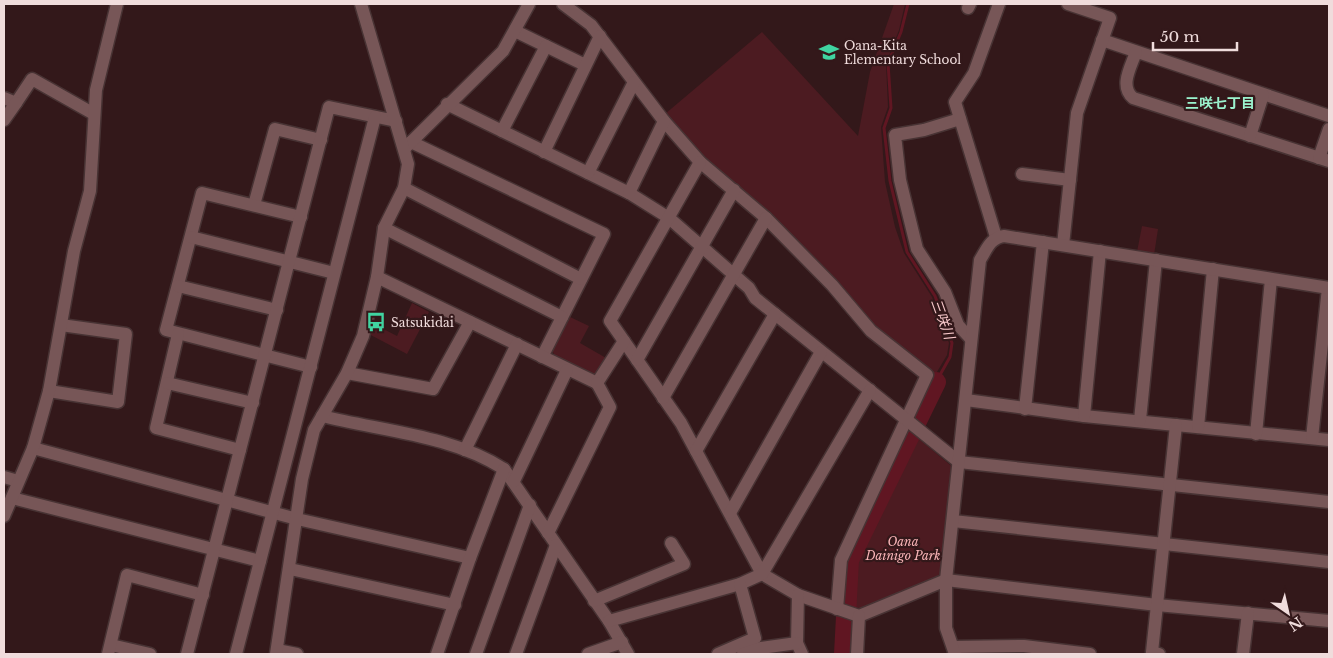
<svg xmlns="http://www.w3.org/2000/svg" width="1333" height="658" font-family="'Libre Baskerville','Noto Sans JP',serif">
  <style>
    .green { fill: #4c1b21 }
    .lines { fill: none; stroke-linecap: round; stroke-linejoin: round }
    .stream { stroke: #601622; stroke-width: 3 }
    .river { stroke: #601622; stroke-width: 20 }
    .minor-casing { stroke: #483334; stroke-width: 15 }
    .minor { stroke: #775657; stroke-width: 12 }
    .labels { text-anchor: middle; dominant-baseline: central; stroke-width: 4.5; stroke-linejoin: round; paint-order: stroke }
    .poi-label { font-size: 12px; fill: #f0dcdc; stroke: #33181a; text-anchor: start }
    .park-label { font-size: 12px; font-style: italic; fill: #f9b4b7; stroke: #33181a }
    .neighbourhood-label { font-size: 14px; font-weight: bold; fill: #9bf3ce; stroke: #33181a }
    .water-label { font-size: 14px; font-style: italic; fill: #fbcbcd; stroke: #33181a }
  </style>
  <rect width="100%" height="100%" fill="#33181a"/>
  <!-- green -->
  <g class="green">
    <path d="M894,4H905L899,30L886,63L888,107L881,127L885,182L895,227L904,253L932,297L949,343L947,355L934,377L876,330L702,159L665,114L762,32L858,136L870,72Z"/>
    <path d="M1142,226L1158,229L1154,255L1137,252Z"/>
    <path d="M412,303L429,312L407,354L363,331L368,321L397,336Z"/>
    <path d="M570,317L589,326L580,343L606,358L599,374L594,375L555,356L552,350Z"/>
    <path d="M913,434L955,469L941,576L858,610L851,606L852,562Z"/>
  </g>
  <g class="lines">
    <!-- stream -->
    <path class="stream" d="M908,4L901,32L888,63L891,108L884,128L890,181L907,252L935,296L952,343L950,357L936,382"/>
    <!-- river -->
    <path class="river" d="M844,654L849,560L936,382"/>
    <defs>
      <g id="minor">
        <path d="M563,4L591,25L664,121L700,162L766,218L832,285L871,331L927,375L841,560L837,609"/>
        <path d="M968,8L970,4"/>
        <path d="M515,31L585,65"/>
        <path d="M1102,40L1329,116"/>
        <path d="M1136,52C1131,67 1119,86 1133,98L1329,161"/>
        <path d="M4,98L16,103L32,79L94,114"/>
        <path d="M447,104L629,193L669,218L749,288L755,298L959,462L1329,502"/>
        <path d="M960,119L924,130L895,135L900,180L917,249L945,292L958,325L971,339"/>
        <path d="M4,120L16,103"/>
        <path d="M502,131L546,46"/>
        <path d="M1250,136L1263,95"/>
        <path d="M411,142L604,234L542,357"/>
        <path d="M405,148L503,51L529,4"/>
        <path d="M544,152L600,36"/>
        <path d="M1319,158L1329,129"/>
        <path d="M700,162L610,321L681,423L762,574L798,595L859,616L946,580L1157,605L1329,621"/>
        <path d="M588,173L634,82"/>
        <path d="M1022,174L1070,180"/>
        <path d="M404,188L581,279"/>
        <path d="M629,193L664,121"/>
        <path d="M254,205L275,129L321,140"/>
        <path d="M301,217L202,193L166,330L311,367"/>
        <path d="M384,228L562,317"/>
        <path d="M191,237L334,273"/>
        <path d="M996,237L955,102L974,73L999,4"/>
        <path d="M1063,245L1077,113L1110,18L1068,4"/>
        <path d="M377,277L597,383L624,341"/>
        <path d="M178,286L277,310"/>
        <path d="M178,334L156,428L240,450"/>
        <path d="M637,360L734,190"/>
        <path d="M347,373L433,389L470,322"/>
        <path d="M167,383L253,403"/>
        <path d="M49,391L118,402L126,334L61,325"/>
        <path d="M663,398L766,218"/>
        <path d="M966,400L1084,416L1329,440"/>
        <path d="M1025,409L1043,242"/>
        <path d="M322,416C382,431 451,435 504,469L609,621L628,654"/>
        <path d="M1084,416L1100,251"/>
        <path d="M1140,420L1156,260"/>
        <path d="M1198,427L1213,269"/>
        <path d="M1256,434L1271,279"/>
        <path d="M1312,438L1328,288"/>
        <path d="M33,448L297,519L470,558"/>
        <path d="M465,450L517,344"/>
        <path d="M696,451L775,314"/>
        <path d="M4,477L18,481"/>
        <path d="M514,481L567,370"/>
        <path d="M12,498L260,561"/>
        <path d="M730,513L821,352"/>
        <path d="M4,516L33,448L49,391L74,251L90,191L96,90L117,4"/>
        <path d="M953,521L1329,562"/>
        <path d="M548,533L610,407L597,383"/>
        <path d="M290,569L455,605"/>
        <path d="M798,595L797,643L802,654"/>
        <path d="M594,601L684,564L671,543"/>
        <path d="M609,621L740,584L762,574L870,390"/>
        <path d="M111,645L150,654"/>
        <path d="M953,647L1024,646L1090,654"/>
        <path d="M277,650L297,654"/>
        <path d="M108,654L127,575L203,595"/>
        <path d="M187,654L329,107L396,121"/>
        <path d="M236,654L375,117"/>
        <path d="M276,654L302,479L314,430L347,373L363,336L377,277L384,228L404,188L408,164L361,4"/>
        <path d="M437,654L470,558L504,469"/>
        <path d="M476,654L530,505"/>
        <path d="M516,654L556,545"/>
        <path d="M588,654L622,642"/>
        <path d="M718,654L755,638L740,584"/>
        <path d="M743,654L761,648L797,643"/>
        <path d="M857,654L859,616"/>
        <path d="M955,654L946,628V580L980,260C987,249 990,238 1004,236L1329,288"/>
        <path d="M1159,654L1152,652L1176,425"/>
        <path d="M1243,654L1248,613"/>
      </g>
    </defs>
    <!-- minor casing -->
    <use href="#minor" class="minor-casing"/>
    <!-- minor -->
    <use href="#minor" class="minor"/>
  </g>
  <!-- icons -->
  <defs>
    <symbol id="school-bare" viewBox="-9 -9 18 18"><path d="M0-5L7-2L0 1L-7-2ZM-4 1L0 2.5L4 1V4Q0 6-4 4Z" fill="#40d4a1" stroke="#33181a" stroke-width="2.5" paint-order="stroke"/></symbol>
    <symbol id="bus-bare" viewBox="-9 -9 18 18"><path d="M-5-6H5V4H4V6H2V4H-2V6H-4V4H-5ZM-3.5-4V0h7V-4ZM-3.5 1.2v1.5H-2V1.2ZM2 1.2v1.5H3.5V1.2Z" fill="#40d4a1" stroke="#33181a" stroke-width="2.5" paint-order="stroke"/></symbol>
  </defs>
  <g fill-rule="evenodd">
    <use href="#school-bare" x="815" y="38" width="28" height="28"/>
    <use href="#bus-bare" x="362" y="308" width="28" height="28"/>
  </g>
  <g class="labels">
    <!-- poi labels -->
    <g class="poi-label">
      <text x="844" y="45">Oana-Kita<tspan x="844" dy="14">Elementary School</tspan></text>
      <text x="391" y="322">Satsukidai</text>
    </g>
    <!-- park labels -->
    <g class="park-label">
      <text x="903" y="541">Oana<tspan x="903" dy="14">Dainigo Park</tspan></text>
    </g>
    <!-- neighbourhood labels -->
    <g class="neighbourhood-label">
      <text x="1220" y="103">三咲七丁目</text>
    </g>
    <!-- water labels -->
    <g class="water-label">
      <text transform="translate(943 319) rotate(70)">三咲川</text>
    </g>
  </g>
  <!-- border -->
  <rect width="1333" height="658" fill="none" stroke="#f0dcdc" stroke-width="10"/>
  <!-- north arrow -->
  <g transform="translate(1288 613) rotate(146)" stroke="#33181a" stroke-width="4" paint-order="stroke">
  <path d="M0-4L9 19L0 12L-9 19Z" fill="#f0dcdc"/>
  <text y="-8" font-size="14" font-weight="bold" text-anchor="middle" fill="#f0dcdc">N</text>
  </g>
  <!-- scale -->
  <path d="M1153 42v8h84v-8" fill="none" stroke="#f0dcdc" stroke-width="2.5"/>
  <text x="1160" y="42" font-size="15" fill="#f0dcdc" stroke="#33181a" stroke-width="4" paint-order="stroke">50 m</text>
</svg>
